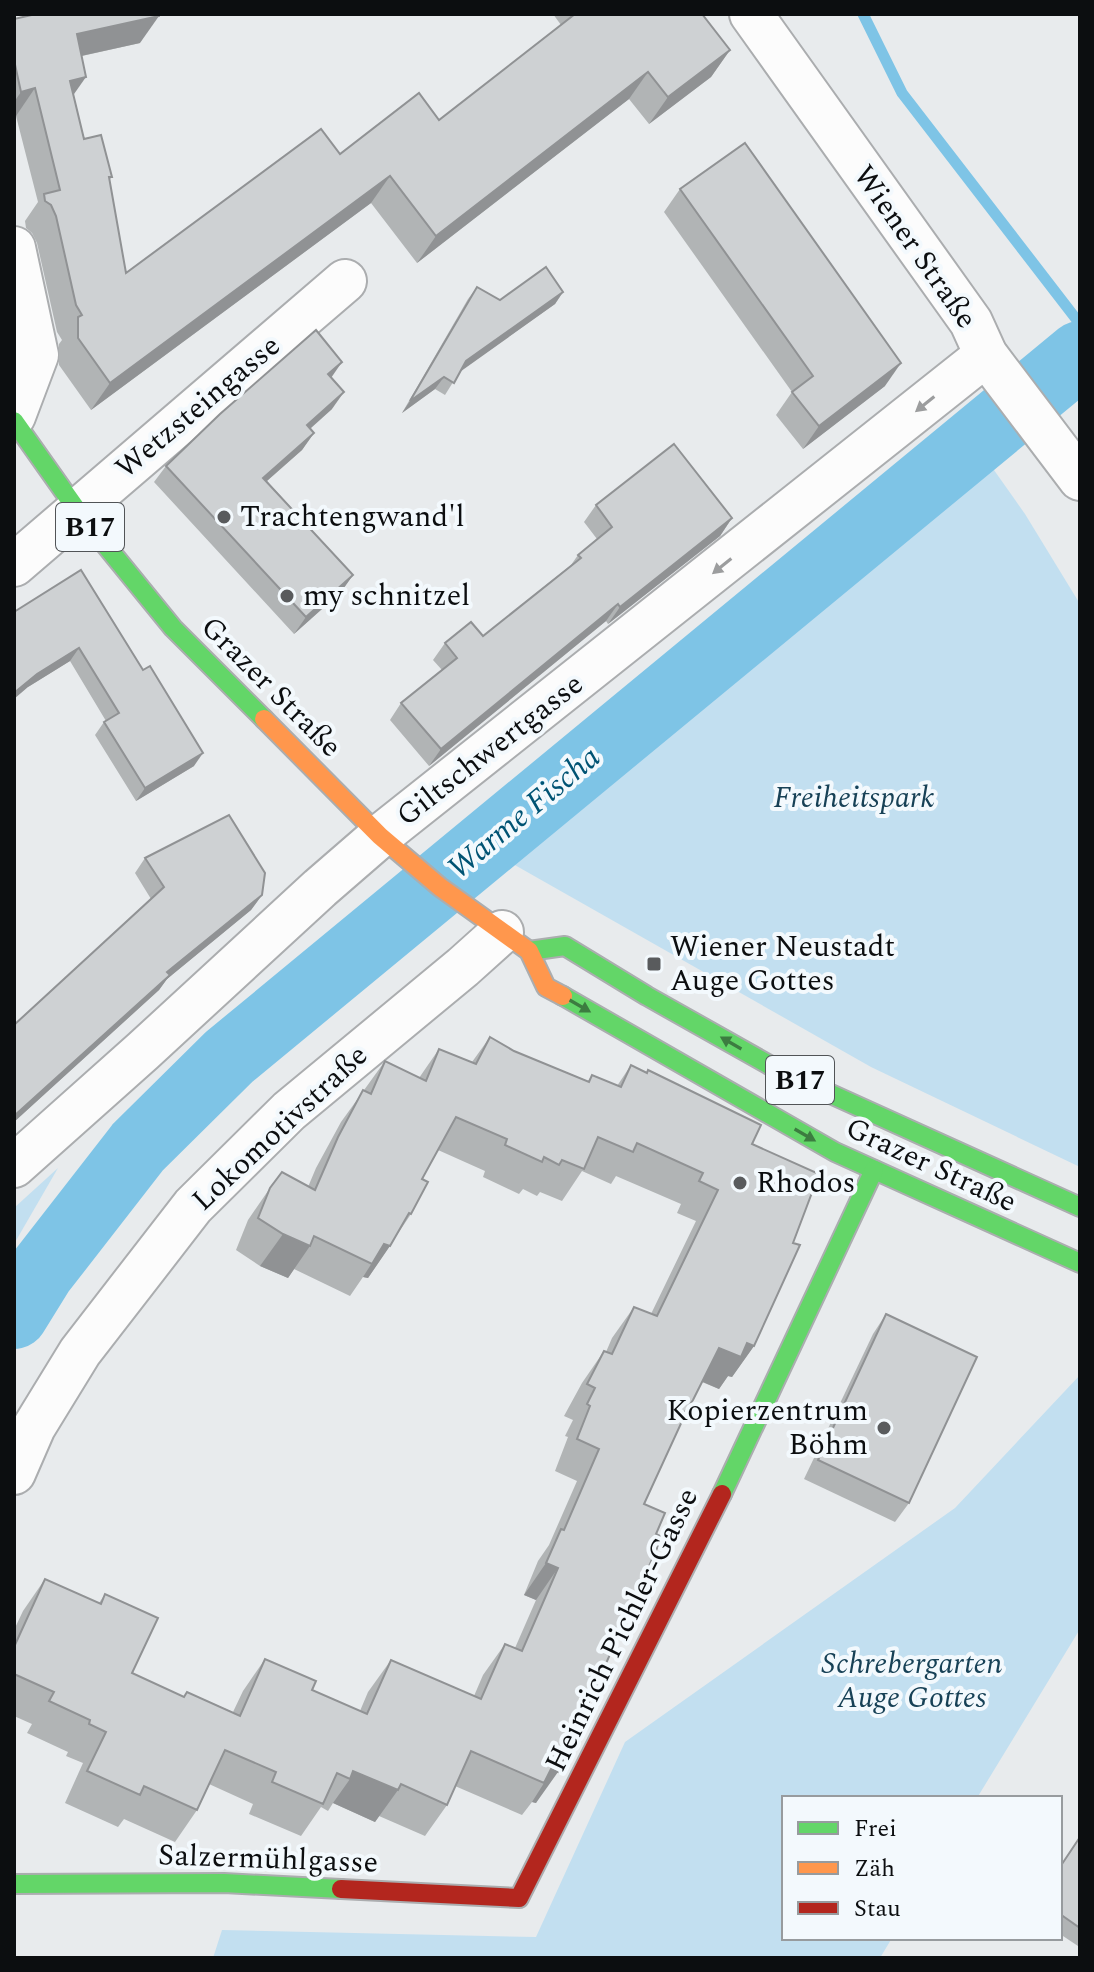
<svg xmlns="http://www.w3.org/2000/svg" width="1094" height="1972" font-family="Spectral,serif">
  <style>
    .green { fill: #c2dff0 }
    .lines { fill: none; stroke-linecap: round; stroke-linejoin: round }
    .stream { stroke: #7ec4e6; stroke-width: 11 }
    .river { stroke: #7ec4e6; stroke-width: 68 }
    .street-casing { stroke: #abadaf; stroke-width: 46 }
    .fast-casing { stroke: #abadaf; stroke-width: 22 }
    .slow-casing { stroke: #abadaf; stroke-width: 22 }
    .jam-casing { stroke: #abadaf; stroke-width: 22 }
    .street { stroke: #fcfcfc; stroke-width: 42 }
    .fast { stroke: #63d668; stroke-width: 18 }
    .slow { stroke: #ff974d; stroke-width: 18 }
    .jam { stroke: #b3261e; stroke-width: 18 }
    .wall { fill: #b1b4b5 }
    .shaded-wall { fill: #909294 }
    .building { fill: #ced1d3; stroke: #909294; stroke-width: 2 }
    .oneway { fill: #9c9d9e }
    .oneway2 { fill: #3c7c40 }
    .poi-dot { fill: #595b5d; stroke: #f3f9fd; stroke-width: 3 }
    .labels { text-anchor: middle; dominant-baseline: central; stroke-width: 8; stroke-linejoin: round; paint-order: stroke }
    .shield { fill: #f3f9fd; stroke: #515457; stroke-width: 2 }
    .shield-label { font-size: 28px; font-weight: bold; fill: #0c0e10 }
    .street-label { font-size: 30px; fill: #0c0e10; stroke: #f3f9fd }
    .poi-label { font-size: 30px; fill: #0c0e10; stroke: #f3f9fd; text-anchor: start }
    .park-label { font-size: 30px; font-style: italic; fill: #174156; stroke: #f3f9fd }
    .water-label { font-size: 32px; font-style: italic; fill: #005373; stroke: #f3f9fd }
  </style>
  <rect width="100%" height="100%" fill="#e8ebed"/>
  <!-- green -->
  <g class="green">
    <path d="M960,422L1025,514L1080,604V1167L871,1067L513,864L467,823Z"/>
    <path d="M58,1168L14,1244V1208Z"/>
    <path d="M1080,1375V1629L977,1798H784V1938H892L880,1958H213L222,1930L536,1937L625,1742L955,1508Z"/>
  </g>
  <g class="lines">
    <!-- stream -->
    <path class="stream" d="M863,14L902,93L1080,324"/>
    <!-- river -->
    <path class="river" d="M14,1315L40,1273L138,1147L229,1057L1080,355"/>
    <defs>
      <g id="street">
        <path d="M751,14L971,322L986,355L1080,479"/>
        <path d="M14,248L37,355L14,416"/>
        <path d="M14,565L345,281"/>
        <path d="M14,1166L143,1051L320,888L380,836L986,355"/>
        <path d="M14,1473L34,1427L80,1352L193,1206L289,1111L463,967L502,932"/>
      </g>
      <g id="fast">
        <path d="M14,421L77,510L173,628L264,719"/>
        <path d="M529,951L565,946L647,996L780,1071L1080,1207"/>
        <path d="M563,996L835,1152L1080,1263"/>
        <path d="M722,1494L874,1170"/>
        <path d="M14,1884L224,1883L341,1889"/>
      </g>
      <path id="slow" d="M264,719L380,836L440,887L529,951L546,987L563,996"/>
      <path id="jam" d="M341,1889L519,1898L722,1494"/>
    </defs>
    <!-- street casing -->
    <use href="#street" class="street-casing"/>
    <!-- fast casing -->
    <use href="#fast" class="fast-casing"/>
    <!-- slow casing -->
    <use href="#slow" class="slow-casing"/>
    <!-- jam casing -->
    <use href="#jam" class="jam-casing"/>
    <!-- street -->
    <use href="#street" class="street"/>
    <!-- fast -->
    <use href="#fast" class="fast"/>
    <!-- slow -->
    <use href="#slow" class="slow"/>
    <!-- jam -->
    <use href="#jam" class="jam"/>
  </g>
  <!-- wall -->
  <g class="wall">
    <path d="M553,14H702L730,50L711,77L649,124L629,99L417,263L371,203L91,410L59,365V344L62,340L57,332L37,243L32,233L26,228L25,221L38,202L16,116H14V19L140,43L82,56L73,95L84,139L112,177L109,180L126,273L340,154L439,120L561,25Z"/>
    <path d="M680,189L885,386L803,449L776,415L792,392L664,212Z"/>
    <path d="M477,287L500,300L563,292L555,304L460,371L445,395L435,389L402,413L468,299Z"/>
    <path d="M331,378L332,409L310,429L314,433L302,450L267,481L353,575L341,592L294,634L154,482L166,466Z"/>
    <path d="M596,505L732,518L720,536L608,624L606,621L429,766L390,720L401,703L442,670L433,660L445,643L483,636L571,565L578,555L597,539L584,522Z"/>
    <path d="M81,570L194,766L136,801L95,735L104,722L106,721L70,661L28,687Z"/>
    <path d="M145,858L262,895L251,910L167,979L159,990L14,1122V1025L151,899L135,873Z"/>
    <path d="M490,1037L514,1051L588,1081L592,1075L617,1086L631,1065L752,1144L754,1346L732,1377L728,1376L719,1389L702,1382L682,1416L644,1504L665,1513L536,1803L532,1802L522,1815L455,1786L447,1805L425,1836L379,1816L375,1822L333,1803L328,1811L321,1807L301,1836L249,1814L253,1804L209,1784L197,1810L175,1842L124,1819L118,1827L65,1803L83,1763L66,1756L68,1752L27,1733L32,1724L14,1716V1630L23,1611L45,1579L99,1603L105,1594L132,1673L183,1697L187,1692L233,1712L243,1691L265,1659L312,1690L360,1711L368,1692L391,1660L474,1696L483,1675L505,1644L515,1648L536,1600L524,1595L538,1561L549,1545L577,1481L555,1471L568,1437L565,1436L573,1420L564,1416L582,1383L604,1351L606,1352L612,1338L634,1307L651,1314L696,1221L677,1213L681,1204L616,1176L611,1184L582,1171L562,1201L540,1192L537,1196L523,1189L519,1194L483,1177L485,1171L438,1150L422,1179L411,1214L368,1278L363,1277L350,1296L294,1269L288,1278L260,1266L236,1250L248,1220L270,1188L308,1187L316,1168L341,1122L385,1061L419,1078L439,1049L472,1062Z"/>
    <path d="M886,1314L909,1503L895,1522L804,1479L873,1334Z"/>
    <path d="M1080,1836V1944L1078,1946L1060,1934V1867Z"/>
  </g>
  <!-- shaded-wall -->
  <g class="shaded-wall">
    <path d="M159,16L140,43L58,61L77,34Z"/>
    <path d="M730,50L711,77L649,124L668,97Z"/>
    <path d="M648,72L629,99L417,263L436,236Z"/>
    <path d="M86,77L67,104L70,81Z"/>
    <path d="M35,88L16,116H14V102L21,92Z"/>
    <path d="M390,176L371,203L91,410L110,383Z"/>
    <path d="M563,292L555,304L457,374L466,361Z"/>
    <path d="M342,362L331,378L328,374Z"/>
    <path d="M901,363L885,386L803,449L819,426Z"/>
    <path d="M444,377L435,389L402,413L410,401Z"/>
    <path d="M344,392L332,409L295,442L307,425Z"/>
    <path d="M314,433L302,450L251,495L263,478Z"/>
    <path d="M732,518L720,536L608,624L620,607Z"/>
    <path d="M353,575L341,592L294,634L306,617Z"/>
    <path d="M618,604L606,621L429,766L441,749Z"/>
    <path d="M79,648L70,661L28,687L14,699V693L37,674Z"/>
    <path d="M203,753L194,766L136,801L145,788Z"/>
    <path d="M262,895L251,910L167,979L159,990L14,1122V1116L167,972Z"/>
    <path d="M283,1234L310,1246L288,1278L260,1266Z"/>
    <path d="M384,1244L390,1246L368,1278L363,1277Z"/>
    <path d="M747,1343L754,1346L732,1377L728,1376L719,1389L696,1379L719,1348Z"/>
    <path d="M546,1563L558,1568L536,1600L524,1595Z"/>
    <path d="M551,1769L558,1772L536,1803L532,1802L544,1783Z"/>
    <path d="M353,1771L398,1790L375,1822L333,1803L350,1779Z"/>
  </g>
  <!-- building -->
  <g class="building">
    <path d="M36,14H159V16L77,34L86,77L70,81L84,139L101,135L112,177H109L126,273L321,129L340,154L419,93L439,120L575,14H702L730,50L668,97L648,72L436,236L390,176L110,383L78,338V317L82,315L76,305L56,216L51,205L45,201L44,194L60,190L35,88L21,92L14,60V19Z"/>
    <path d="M745,143L901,363L819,426L792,392L813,376L680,189Z"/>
    <path d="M546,267L563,292L466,361L454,383L444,377L410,401L477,287L500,300Z"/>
    <path d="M316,330L342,362L328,374L344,392L307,425L314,433L263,478L353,575L306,617L166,466L220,414Z"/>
    <path d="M674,444L732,518L620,607L618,604L441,749L401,703L457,658L445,643L471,622L483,636L581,558L578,555L612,527L596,505Z"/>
    <path d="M81,570L143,670L150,666L203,753L145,788L104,722L119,713L79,648L37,674L14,693V612Z"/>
    <path d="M229,815L265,873L262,895L167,972L170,975L14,1116V1025L164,887L145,858Z"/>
    <path d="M490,1037L514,1051L589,1082L592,1075L621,1087L631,1065L647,1073L648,1070L761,1125L752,1144L819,1174L793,1243L800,1245L754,1346L747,1343L741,1357L719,1348L693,1400L682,1416L684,1417L644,1504L665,1513L656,1534L662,1537L558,1772L551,1769L544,1783L471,1751L447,1805L401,1784L398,1790L353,1771L350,1779L337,1773L323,1804L272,1782L276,1772L225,1750L197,1810L144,1786L140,1795L87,1771L106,1732L89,1724L90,1720L49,1701L54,1692L14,1674V1647L45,1579L101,1604L105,1594L158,1618L132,1673L184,1697L187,1692L240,1716L265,1659L316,1681L312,1690L367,1714L391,1660L481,1699L505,1644L522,1651L558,1568L546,1563L561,1529L564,1530L599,1449L577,1439L590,1406L587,1404L595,1388L587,1384L604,1351L612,1354L634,1307L657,1316L718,1190L699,1181L703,1173L637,1143L633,1152L598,1137L584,1169L562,1160L559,1165L544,1157L542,1162L505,1145L507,1139L456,1117L422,1179L428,1182L411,1214L409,1213L390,1246L384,1244L372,1264L314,1236L310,1246L283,1234L258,1218L270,1188L282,1172L315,1190L338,1137L363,1090L371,1094L385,1061L426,1081L439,1049L476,1064Z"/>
    <path d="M886,1314L977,1357L909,1503L818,1460Z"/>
    <path d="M1080,1837V1928L1060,1914V1867Z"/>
  </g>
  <!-- one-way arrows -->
  <defs><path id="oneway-solid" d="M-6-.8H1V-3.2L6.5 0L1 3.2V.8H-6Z" transform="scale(2)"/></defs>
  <g class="oneway">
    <use href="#oneway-solid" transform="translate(925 404) rotate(141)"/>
    <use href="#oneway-solid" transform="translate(722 566) rotate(141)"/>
  </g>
  <g class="oneway2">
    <use href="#oneway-solid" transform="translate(580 1006) rotate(30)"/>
    <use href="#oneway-solid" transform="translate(731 1043) rotate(-150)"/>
    <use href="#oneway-solid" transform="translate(805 1135) rotate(30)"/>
  </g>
  <!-- markers -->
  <g class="poi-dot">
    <circle cx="224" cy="517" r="8"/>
    <circle cx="287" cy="596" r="8"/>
    <rect x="646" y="956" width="16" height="16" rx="4"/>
    <circle cx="740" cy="1183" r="8"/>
    <circle cx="884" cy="1428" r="8"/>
  </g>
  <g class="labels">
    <!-- shield labels -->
    <g class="shield">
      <rect x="56" y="503" width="68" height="48" rx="6"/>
      <rect x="766" y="1056" width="68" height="48" rx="6"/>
    </g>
    <g class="shield-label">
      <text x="90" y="527">B17</text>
      <text x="800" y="1080">B17</text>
    </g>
    <!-- street labels -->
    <g class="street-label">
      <text transform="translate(915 247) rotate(55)">Wiener Straße</text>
      <text transform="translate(198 407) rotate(-40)">Wetzsteingasse</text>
      <text transform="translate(271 687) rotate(45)">Grazer Straße</text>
      <text transform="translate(490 750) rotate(-38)">Giltschwertgasse</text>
      <text transform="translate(280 1128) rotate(-43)">Lokomotivstraße</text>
      <text transform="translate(931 1165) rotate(25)">Grazer Straße</text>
      <text transform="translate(622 1630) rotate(-64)">Heinrich Pichler-Gasse</text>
      <text transform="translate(268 1859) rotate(2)">Salzermühlgasse</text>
    </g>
    <!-- poi labels -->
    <g class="poi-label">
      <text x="240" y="517">Trachtengwand'l</text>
      <text x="303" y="596">my schnitzel</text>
      <text x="670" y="947">Wiener Neustadt<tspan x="670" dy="34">Auge Gottes</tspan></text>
      <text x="756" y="1183">Rhodos</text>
      <text x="868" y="1411" text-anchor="end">Kopierzentrum<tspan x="868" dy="34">Böhm</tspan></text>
    </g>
    <!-- park labels -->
    <g class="park-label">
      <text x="854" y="798">Freiheitspark</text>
      <text x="912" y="1664">Schrebergarten<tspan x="912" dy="34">Auge Gottes</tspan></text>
    </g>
    <!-- water labels -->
    <g class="water-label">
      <text transform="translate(524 813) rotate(-40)">Warme Fischa</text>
    </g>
  </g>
  <!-- border -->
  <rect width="1094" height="1972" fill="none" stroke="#0c0e10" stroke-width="32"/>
  <!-- legend -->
  <rect x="782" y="1796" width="280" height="144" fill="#f3f9fd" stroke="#979b9e" stroke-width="2"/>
  <rect x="798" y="1822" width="40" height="12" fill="#63d668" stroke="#979b9e" stroke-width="2"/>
  <text x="854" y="1836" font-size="24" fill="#0c0e10">Frei</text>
  <rect x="798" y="1862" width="40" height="12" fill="#ff974d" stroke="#979b9e" stroke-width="2"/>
  <text x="854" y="1876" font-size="24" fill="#0c0e10">Zäh</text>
  <rect x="798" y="1902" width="40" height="12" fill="#b3261e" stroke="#979b9e" stroke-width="2"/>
  <text x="854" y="1916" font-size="24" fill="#0c0e10">Stau</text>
</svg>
